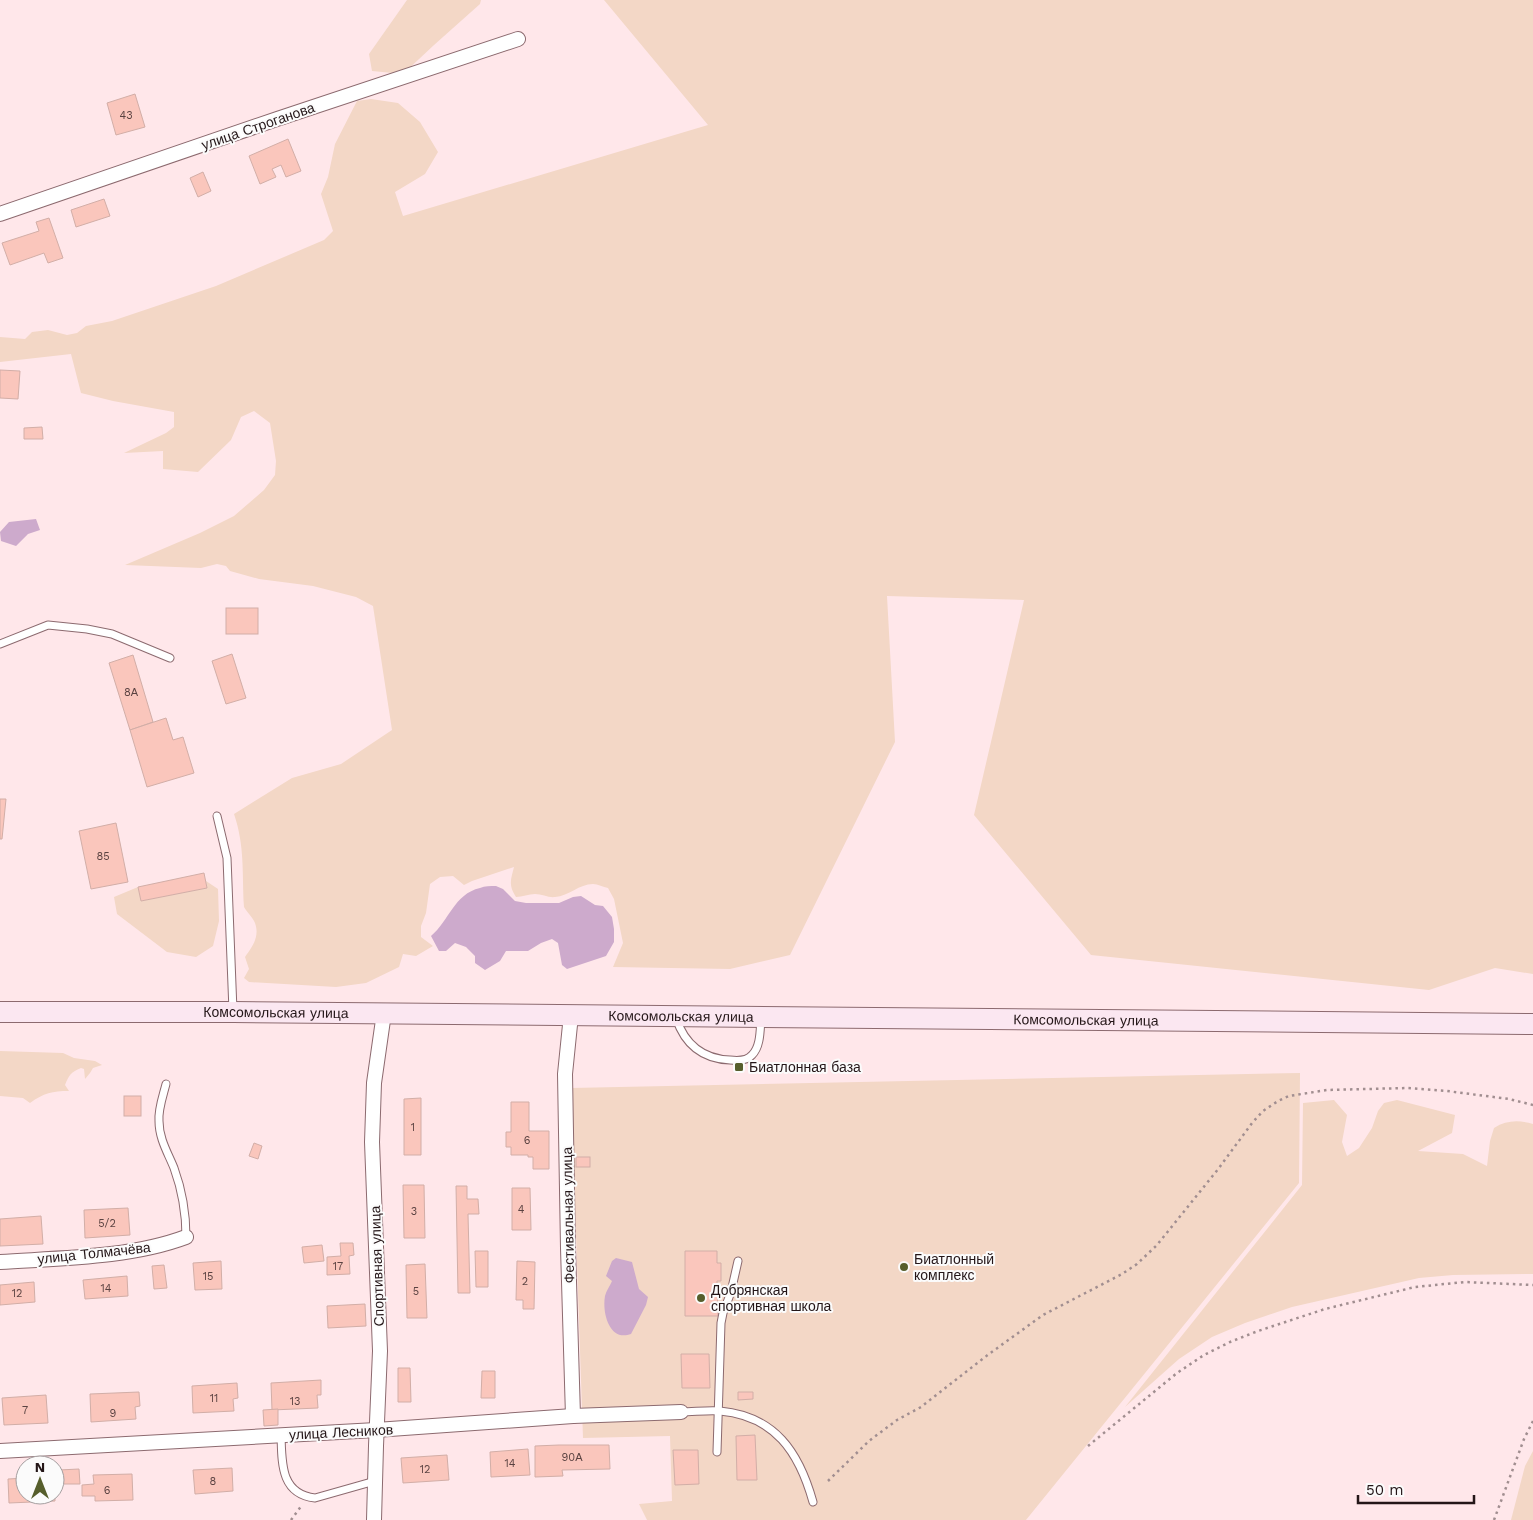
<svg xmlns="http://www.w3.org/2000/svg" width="1533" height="1520" font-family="'Work Sans',sans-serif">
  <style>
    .green { fill: #f3d7c6 }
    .water { fill: #cdaacc }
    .building { fill: #fac6bc; stroke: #d2aea7 }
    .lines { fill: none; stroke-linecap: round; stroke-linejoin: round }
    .service-casing { stroke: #8c6a6f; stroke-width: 9 }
    .minor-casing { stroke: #8c6a6f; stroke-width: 16 }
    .secondary-casing { stroke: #8c6a6f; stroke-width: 22 }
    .path { stroke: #a18e90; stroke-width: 2.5; stroke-dasharray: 2.5 4; stroke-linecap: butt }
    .service { stroke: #fff; stroke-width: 7 }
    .minor { stroke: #fff; stroke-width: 14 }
    .secondary { stroke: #fbe7f1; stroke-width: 20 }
    .poi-dot { fill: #565e2c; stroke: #fbfbfb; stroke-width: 2 }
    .labels { text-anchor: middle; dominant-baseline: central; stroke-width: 4; stroke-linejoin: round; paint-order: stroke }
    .number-label { font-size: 11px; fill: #5a4241 }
    .street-label { font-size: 14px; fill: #241618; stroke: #fbfbfb }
    .poi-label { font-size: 14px; fill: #241618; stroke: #fbfbfb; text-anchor: start }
  </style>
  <rect width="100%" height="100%" fill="#ffe7ea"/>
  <!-- green -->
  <g class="green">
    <path d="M407,0H481L480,4L434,45L403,74L372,71L369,54Z"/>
    <path d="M604,0H1533V974L1495,968L1429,990L1091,955L974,815L1024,600L887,596L895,742L790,955L730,969L613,967L623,943L614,899L608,888C603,887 598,884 593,884C579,884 569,896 555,897C549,898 542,894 535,894C529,894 522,897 516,897C508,885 511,879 514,867L472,881L464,885L453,876L440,877L430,884L426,913L421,926V937L433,946L416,956L403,954L399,967L366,983L336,987L249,982L244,978L249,969L245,957C252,947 260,937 255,923C253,918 247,912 244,907C242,874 245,846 234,814L292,778L341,764L392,730L373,606L356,597L313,586L259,579L230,571L226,566L217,564L201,568L125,565L200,533L234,516L264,490L275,475L276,461L270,423L254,411L241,417L231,440L198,472L163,469V451L124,453L166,433L174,427V412L113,401L81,393L71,354L0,362V337L25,339L32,332L48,330L67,335L77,333L86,326L112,321L216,286L324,240L333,231L321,194L328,177L335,144L357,101L371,99L398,103L420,122L438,152L425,174L395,192L403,216L708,125Z"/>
    <path d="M206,881L218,889L219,921L213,946L196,957L167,952L117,914L114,897L138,887L141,901L207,888Z"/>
    <path d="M0,1051L63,1053L74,1058L95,1061L102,1065L93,1068L90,1073L85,1079L84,1069L81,1068C71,1072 69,1075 65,1085L69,1091C52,1091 44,1093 30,1103L23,1098L0,1096Z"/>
    <path d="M1300,1073L1299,1183L1026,1520H647L639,1504L672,1501L670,1436L583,1438L571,1088Z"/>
    <path d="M1334,1100L1347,1115L1342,1142L1347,1156L1359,1148L1372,1128L1378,1111L1384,1103L1397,1100L1455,1115L1452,1133L1418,1151L1463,1154L1487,1166L1490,1141L1494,1128C1507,1120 1519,1120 1533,1124V1274L1453,1275L1419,1278L1292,1307L1245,1323L1212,1337L1179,1359L1125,1407L1302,1185L1303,1103Z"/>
    <path d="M1533,1451V1520H1511L1525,1466Z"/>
  </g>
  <!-- water -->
  <g class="water">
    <path d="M36,519L40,530L28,534L16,546L1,541L0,532L9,522Z"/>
    <path d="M496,886L503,889L515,901L526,903H559L573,897L581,896L595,905L603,906L612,917L614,929V942L606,956L567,969L562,965L558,943L552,939L541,943L528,951H506L500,961L485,970L475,963V956L466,947L455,943L446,951H439L431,936C449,921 454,894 480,888C485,886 490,886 496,886Z"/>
    <path d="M616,1258L632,1262L639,1289L648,1297L646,1305L631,1334C609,1342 602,1312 605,1296C606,1291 610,1286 612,1281L606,1276L612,1261Z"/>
  </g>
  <!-- building -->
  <g class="building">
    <path d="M135,94L145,127L116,135L107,103Z"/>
    <path d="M288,139L301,171L286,177L281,165L272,169L276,177L260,184L249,156Z"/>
    <path d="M203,172L211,191L198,197L190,178Z"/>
    <path d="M104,199L110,216L76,227L71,210Z"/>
    <path d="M49,218L63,258L48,263L44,253L10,265L2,243L39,231L36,222Z"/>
    <path d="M0,370L20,371L18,399L0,398Z"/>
    <path d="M42,427L43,439H24V428Z"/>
    <rect x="226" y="608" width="32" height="26"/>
    <path d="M232,654L246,698L226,704L212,661Z"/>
    <path d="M133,655L153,722L130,730L109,663Z"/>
    <path d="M166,718L173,740L183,737L194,773L147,787L130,730Z"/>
    <path d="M0,799H6L2,839H0Z"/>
    <path d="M116,823L128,882L91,889L79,831Z"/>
    <path d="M204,873L207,888L141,901L138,887Z"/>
    <rect x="124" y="1096" width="17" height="20"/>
    <path d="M421,1098V1155H404V1099Z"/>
    <path d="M511,1102H529V1131H549V1169H533V1157H528V1155H511V1147H506V1132H511Z"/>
    <path d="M254,1143L262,1146L258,1159L249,1156Z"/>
    <rect x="576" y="1157" width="14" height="10"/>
    <path d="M403,1185H424L425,1238H404Z"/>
    <path d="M456,1186H467V1199H478L479,1214H468L470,1293H458Z"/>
    <path d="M512,1188H530L531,1230H512Z"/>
    <path d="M128,1208L130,1235L85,1238L84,1210Z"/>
    <path d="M41,1216L43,1244L0,1246V1219Z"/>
    <path d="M340,1243H353L354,1255L349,1256L350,1274L327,1275V1257L341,1256Z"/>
    <path d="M322,1245L324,1261L304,1263L302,1247Z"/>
    <path d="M475,1251H488V1287H476Z"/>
    <path d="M685,1251H717V1263H721V1281H717L718,1316H685Z"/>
    <path d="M221,1261L222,1289L195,1290L193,1263Z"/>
    <path d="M517,1261L535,1262L534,1309H523V1300H516Z"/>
    <path d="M425,1264L427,1318H407L406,1265Z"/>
    <path d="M164,1265L167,1288L154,1289L152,1266Z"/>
    <path d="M127,1276L128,1296L85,1299L83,1280Z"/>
    <path d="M34,1282L35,1302L0,1305V1285Z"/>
    <path d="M365,1304L366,1326L328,1328L327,1306Z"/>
    <path d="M681,1354H709L710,1388H682Z"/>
    <path d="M398,1368H410L411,1402H398Z"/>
    <path d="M482,1371H495V1398H481Z"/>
    <path d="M321,1380V1395H317L318,1408L272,1410L271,1383Z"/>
    <path d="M237,1383L238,1398L233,1399L234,1411L193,1413L192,1386Z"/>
    <path d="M139,1392L140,1406L135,1407L136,1419L91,1422L90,1394Z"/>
    <path d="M738,1392H753V1399L738,1400Z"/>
    <path d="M46,1395L48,1423L4,1425L2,1398Z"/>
    <path d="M278,1409V1425L264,1426L263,1410Z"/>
    <path d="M755,1435L757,1480H737L736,1436Z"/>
    <path d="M559,1445H609L610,1469L562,1470L563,1476L535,1477V1446Z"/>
    <path d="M528,1449L530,1475L491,1477L490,1452Z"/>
    <path d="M673,1450H698L699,1484L675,1485Z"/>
    <path d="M447,1455L449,1480L403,1483L401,1458Z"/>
    <path d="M232,1468L233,1491L195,1494L193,1470Z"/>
    <path d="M79,1469L80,1484H60L59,1470Z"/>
    <path d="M132,1474L133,1500L95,1501V1496H82V1485L94,1484L93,1475Z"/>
    <path d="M25,1478V1495H55V1501L9,1503L8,1479Z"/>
  </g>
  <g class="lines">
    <defs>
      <g id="service">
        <path d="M0,644L48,625L87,629L112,634L170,658"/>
        <path d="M217,816L227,858L233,1011"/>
        <path d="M676,1018C685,1045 703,1059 730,1060C738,1061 747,1061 752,1055C761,1046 760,1029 761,1018"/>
        <path d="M166,1084C163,1096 158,1109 159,1121C159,1139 168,1153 174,1168C182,1190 186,1214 186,1237"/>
        <path d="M681,1412C694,1412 707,1410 720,1411C775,1416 799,1452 813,1502"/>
        <path d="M281,1435C282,1462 280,1494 315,1498L375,1481"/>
        <path d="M717,1452L721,1323L723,1313L731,1292L738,1261"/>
      </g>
      <g id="minor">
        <path d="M0,214L277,119L518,39"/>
        <path d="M571,1015L565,1074L568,1248L573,1416"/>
        <path d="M0,1262C60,1258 130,1258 186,1237"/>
        <path d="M0,1451L376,1430L573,1416L681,1412"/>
        <path d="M374,1520L376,1446L380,1351L372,1142L374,1083L384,1013"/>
      </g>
      <g id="secondary">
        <path id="s1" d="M0,1012H233L1533,1024"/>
      </g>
    </defs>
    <!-- service casing -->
    <use href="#service" class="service-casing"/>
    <!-- minor casing -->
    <use href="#minor" class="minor-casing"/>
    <!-- secondary casing -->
    <use href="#secondary" class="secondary-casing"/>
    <!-- path -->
    <g class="path">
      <path d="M1088,1446L1177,1373L1204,1355L1230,1342L1258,1331L1325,1309L1415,1287L1465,1282L1533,1285"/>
      <path d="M828,1481L869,1441L897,1420L921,1407L989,1354L1043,1315L1122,1274L1137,1264L1157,1245L1219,1168L1252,1123L1263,1111L1278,1101L1289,1096L1327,1090L1407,1088L1447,1091L1509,1099L1533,1105"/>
      <path d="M291,1520L302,1505"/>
      <path d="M1494,1520L1524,1439L1533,1421"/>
    </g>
    <!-- service -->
    <use href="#service" class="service"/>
    <!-- minor -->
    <use href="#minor" class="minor"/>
    <!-- secondary -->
    <use href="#secondary" class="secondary"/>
  </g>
  <!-- markers -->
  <g class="poi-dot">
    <rect x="734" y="1062" width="10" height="10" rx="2.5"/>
    <circle cx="904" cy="1267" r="5"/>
    <circle cx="701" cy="1298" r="5"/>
  </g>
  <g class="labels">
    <!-- number labels -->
    <g class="number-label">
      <text x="126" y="115">43</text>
      <text x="131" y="692">8А</text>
      <text x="103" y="856">85</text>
      <text x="413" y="1127">1</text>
      <text x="527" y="1140">6</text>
      <text x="521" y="1209">4</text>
      <text x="414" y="1211">3</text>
      <text x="107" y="1223">5/2</text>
      <text x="338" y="1266">17</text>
      <text x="208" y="1276">15</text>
      <text x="525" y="1281">2</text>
      <text x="106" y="1288">14</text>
      <text x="416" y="1291">5</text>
      <text x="17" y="1293">12</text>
      <text x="214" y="1398">11</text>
      <text x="295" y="1401">13</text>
      <text x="25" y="1410">7</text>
      <text x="113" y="1413">9</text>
      <text x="572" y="1457">90А</text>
      <text x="510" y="1463">14</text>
      <text x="425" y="1469">12</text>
      <text x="213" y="1481">8</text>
      <text x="107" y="1490">6</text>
    </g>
    <!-- street labels -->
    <g class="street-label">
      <text transform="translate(258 126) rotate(-19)">улица Строганова</text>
      <text stroke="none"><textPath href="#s1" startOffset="276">Комсомольская улица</textPath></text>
      <text stroke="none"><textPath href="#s1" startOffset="681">Комсомольская улица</textPath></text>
      <text stroke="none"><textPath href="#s1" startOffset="1086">Комсомольская улица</textPath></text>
      <text transform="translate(568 1215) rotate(-91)">Фестивальная улица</text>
      <text transform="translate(94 1253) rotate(-6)">улица Толмачёва</text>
      <text transform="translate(377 1266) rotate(-92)">Спортивная улица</text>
      <text transform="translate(341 1432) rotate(-3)">улица Лесников</text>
    </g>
    <!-- poi labels -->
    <g class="poi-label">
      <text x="749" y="1067">Биатлонная база</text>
      <text x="914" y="1259">Биатлонный<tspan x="914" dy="16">комплекс</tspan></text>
      <text x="711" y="1290">Добрянская<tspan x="711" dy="16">спортивная школа</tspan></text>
    </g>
  </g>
  <!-- north arrow -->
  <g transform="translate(40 1480)"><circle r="24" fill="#fbfbfb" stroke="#a59fa0"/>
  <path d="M0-4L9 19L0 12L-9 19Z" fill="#565e2c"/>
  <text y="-8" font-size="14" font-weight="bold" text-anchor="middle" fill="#241618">N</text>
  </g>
  <!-- scale -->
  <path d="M1358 1495v8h116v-8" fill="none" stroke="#241618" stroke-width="2.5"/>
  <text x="1366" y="1495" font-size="15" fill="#241618" stroke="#fbfbfb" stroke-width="4" paint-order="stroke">50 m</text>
</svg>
